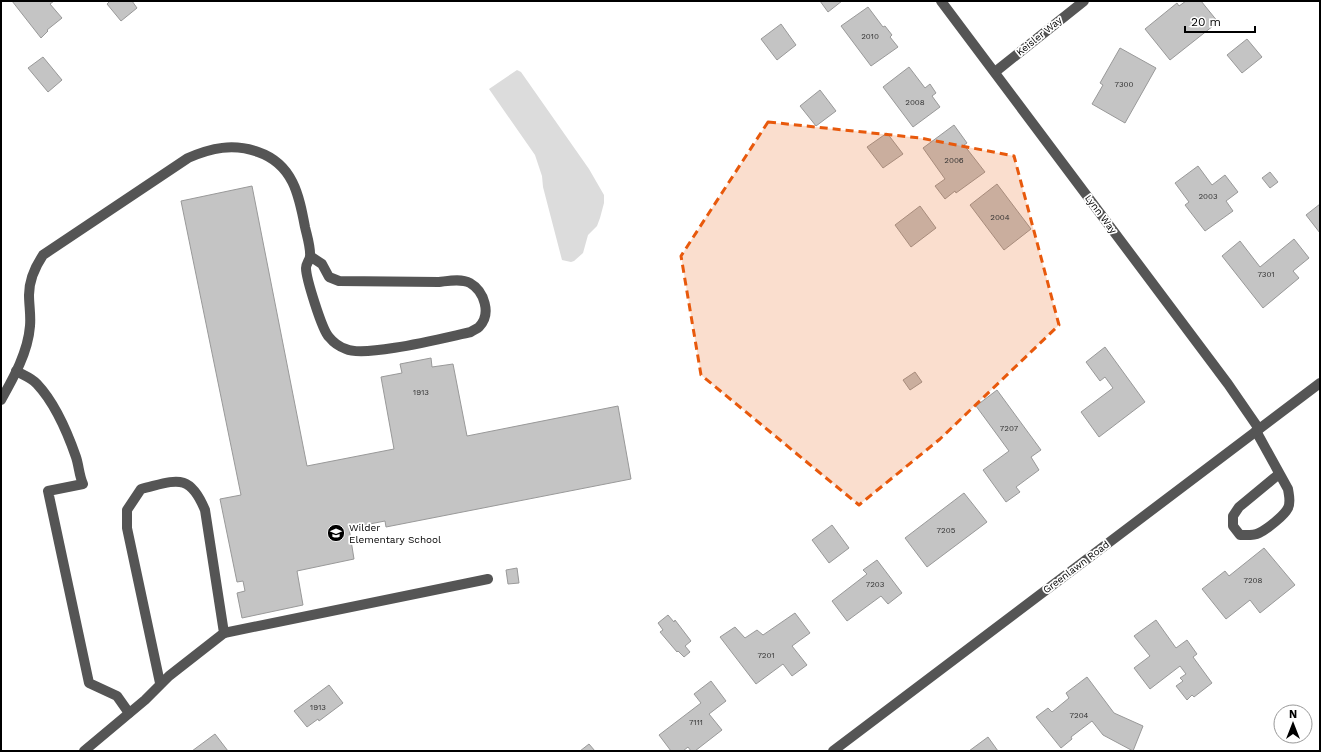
<svg xmlns="http://www.w3.org/2000/svg" width="1321" height="752" font-family="'Work Sans',sans-serif">
  <style>
    .green { fill: #dcdcdc }
    .building { fill: #c4c4c4; stroke: #999 }
    .lines { fill: none; stroke-linecap: round; stroke-linejoin: round }
    .minor { stroke: #555; stroke-width: 10 }
    .marked { fill: #e8590c; fill-opacity: 0.2; stroke: #e8590c; stroke-width: 3; stroke-dasharray: 8 5; stroke-linejoin: round }
    .labels { text-anchor: middle; dominant-baseline: central; stroke-width: 3.5; stroke-linejoin: round; paint-order: stroke }
    .number-label { font-size: 8px; fill: #313131 }
    .street-label { font-size: 10px; fill: #000; stroke: #fff }
    .poi-label { font-size: 10px; fill: #000; stroke: #fff; text-anchor: start }
  </style>
  <rect width="100%" height="100%" fill="#fff"/>
  <!-- green -->
  <path class="green" d="M517,70L521,72L589,169L604,195V203L600,218L597,226L588,235L583,253L574,261L571,262L562,260L543,187L542,176L535,155L489,89Z"/>
  <!-- building -->
  <g class="building">
    <path d="M12,1H54L50,4L62,18L47,30L48,31L41,38Z"/>
    <path d="M110,1H132L137,8L121,21L107,4Z"/>
    <path d="M820,1H842L828,12Z"/>
    <path d="M1186,1H1201L1218,22L1170,60L1145,29L1177,3L1179,6Z"/>
    <path d="M868,7L883,27L885,26L892,35L890,37L898,47L871,66L841,26Z"/>
    <path d="M781,24L796,45L777,60L761,39Z"/>
    <path d="M1247,39L1262,57L1242,73L1227,55Z"/>
    <path d="M1120,48L1156,68L1125,123L1092,104L1103,85L1100,83Z"/>
    <path d="M43,57L62,80L48,92L28,68Z"/>
    <path d="M909,67L925,88L930,84L936,93L932,96L940,107L913,127L883,87Z"/>
    <path d="M820,90L836,111L816,126L800,106Z"/>
    <path d="M954,125L967,143L964,145L985,172L956,193L955,191L945,199L935,186L945,179L923,148Z"/>
    <path d="M887,133L903,154L883,168L867,147Z"/>
    <path d="M1198,166L1212,185L1225,175L1238,192L1226,201L1233,211L1205,231L1185,205L1189,202L1175,183Z"/>
    <path d="M1270,172L1278,182L1270,188L1262,178Z"/>
    <path d="M997,184L1031,229L1004,250L970,205Z"/>
    <path d="M252,186L307,466L394,449L381,377L402,373L400,364L431,358L432,367L453,364L467,436L618,406L631,479L386,527L385,521L349,528L354,559L297,571L303,605L242,618L237,593L245,591L243,581L237,582L220,499L241,495L181,201Z"/>
    <path d="M1320,204V233L1306,215Z"/>
    <path d="M920,206L936,228L911,247L895,225Z"/>
    <path d="M1294,239L1309,258L1293,271L1299,278L1263,308L1222,256L1240,241L1260,267Z"/>
    <path d="M1105,347L1145,402L1099,437L1081,412L1113,388L1105,377L1100,381L1086,362Z"/>
    <path d="M915,372L922,382L910,390L903,380Z"/>
    <path d="M997,390L1041,450L1031,457L1039,470L1016,487L1020,492L1006,502L983,470L1009,451L976,406Z"/>
    <path d="M964,493L987,522L927,567L905,538Z"/>
    <path d="M832,525L849,548L829,563L812,540Z"/>
    <path d="M1264,548L1295,585L1260,613L1250,600L1226,619L1202,589L1225,571L1229,576Z"/>
    <path d="M877,560L902,593L888,604L881,596L847,621L832,601L867,574L863,570Z"/>
    <path d="M517,568L519,583L508,584L506,570Z"/>
    <path d="M795,613L810,633L792,646L807,665L792,676L783,664L756,684L720,637L735,627L745,638L757,630L763,635Z"/>
    <path d="M668,615L674,622L675,620L691,641L685,646L690,652L684,657L678,651L677,652L660,632L663,630L658,623Z"/>
    <path d="M1156,620L1176,648L1187,640L1197,654L1193,657L1212,683L1194,697L1192,695L1187,700L1176,686L1183,681L1180,678L1186,674L1180,666L1150,689L1134,668L1150,656L1134,636Z"/>
    <path d="M1087,677L1114,713L1143,726L1133,751L1103,735L1092,721L1071,737L1072,739L1061,748L1036,717L1048,708L1052,712L1069,698L1066,693Z"/>
    <path d="M711,681L726,701L709,714L722,730L695,751H691L688,747L683,751H671L659,735L701,703L694,694Z"/>
    <path d="M329,685L343,703L319,721L318,719L307,727L294,711Z"/>
    <path d="M215,734L228,751H192Z"/>
    <path d="M988,737L998,751H969Z"/>
    <path d="M589,744L595,751H580Z"/>
  </g>
  <g class="lines">
    <!-- minor -->
    <g class="minor">
      <path d="M941,1L1228,384L1259,429"/>
      <path d="M995,72L1084,1"/>
      <path d="M16,371C23,375 32,378 37,384C54,402 68,434 76,457C79,466 79,475 83,484L48,491L89,683L117,696L129,713"/>
      <path d="M1,400C14,377 28,352 30,326C31,315 29,305 29,295C29,280 35,267 43,255L188,158C211,148 233,143 258,152C293,164 299,195 305,227C307,236 311,248 310,257C309,261 306,264 306,268C306,278 322,330 329,337C333,342 340,347 346,349C365,358 447,337 471,332C473,330 477,329 479,327C492,314 484,291 470,283C461,278 448,281 439,282L339,281L329,277L322,264L310,256"/>
      <path d="M1256,431L1288,489C1289,496 1291,502 1288,508C1284,516 1267,529 1259,533C1253,536 1246,535 1240,535L1233,526V516L1239,507L1279,474"/>
      <path d="M224,633L488,579"/>
      <path d="M84,751L145,700L169,676L224,633L205,510C189,471 175,481 141,489L127,510V528L160,683"/>
      <path d="M833,751L1320,383"/>
    </g>
  </g>
  <!-- marked area -->
  <path class="marked" d="M768,122L920,138L1014,156L1059,325L940,439L859,505L701,375L681,256Z"/>
  <!-- icons -->
  <defs>
    <symbol id="school-disc" viewBox="-11 -11 22 22"><circle r="9.5" fill="#000" stroke="#fff"/><path d="M0-5L7-2L0 1L-7-2ZM-4 1L0 2.5L4 1V4Q0 6-4 4Z" fill="#fff"/></symbol>
  </defs>
  <g fill-rule="evenodd">
    <use href="#school-disc" x="326" y="523" width="20" height="20"/>
  </g>
  <g class="labels">
    <!-- number labels -->
    <g class="number-label">
      <text x="870" y="36">2010</text>
      <text x="1124" y="84">7300</text>
      <text x="915" y="102">2008</text>
      <text x="954" y="160">2006</text>
      <text x="1208" y="196">2003</text>
      <text x="1000" y="217">2004</text>
      <text x="1266" y="274">7301</text>
      <text x="421" y="392">1913</text>
      <text x="1009" y="428">7207</text>
      <text x="946" y="530">7205</text>
      <text x="1253" y="580">7208</text>
      <text x="875" y="584">7203</text>
      <text x="766" y="655">7201</text>
      <text x="318" y="707">1913</text>
      <text x="1079" y="715">7204</text>
      <text x="696" y="722">7111</text>
    </g>
    <!-- street labels -->
    <g class="street-label">
      <text transform="translate(1039 36) rotate(-39)">Keisler Way</text>
      <text transform="translate(1101 214) rotate(53)">Lynn Way</text>
      <text transform="translate(1076 567) rotate(-37)">Greenlawn Road</text>
    </g>
    <!-- poi labels -->
    <g class="poi-label">
      <text x="349" y="527">Wilder<tspan x="349" dy="12">Elementary School</tspan></text>
    </g>
  </g>
  <!-- border -->
  <rect width="1321" height="752" fill="none" stroke="#000000" stroke-width="4"/>
  <!-- north arrow -->
  <g transform="translate(1293 724)"><circle r="19" fill="#ffffff" stroke="#999999"/>
  <path d="M0-3L7 15L0 10L-7 15Z" fill="#000000"/>
  <text y="-6" font-size="11" font-weight="bold" text-anchor="middle" fill="#000000">N</text>
  </g>
  <!-- scale -->
  <path d="M1185 26v6h70v-6" fill="none" stroke="#000000" stroke-width="2"/>
  <text x="1191" y="26" font-size="12" fill="#000000" stroke="#ffffff" stroke-width="3" paint-order="stroke">20 m</text>
</svg>
